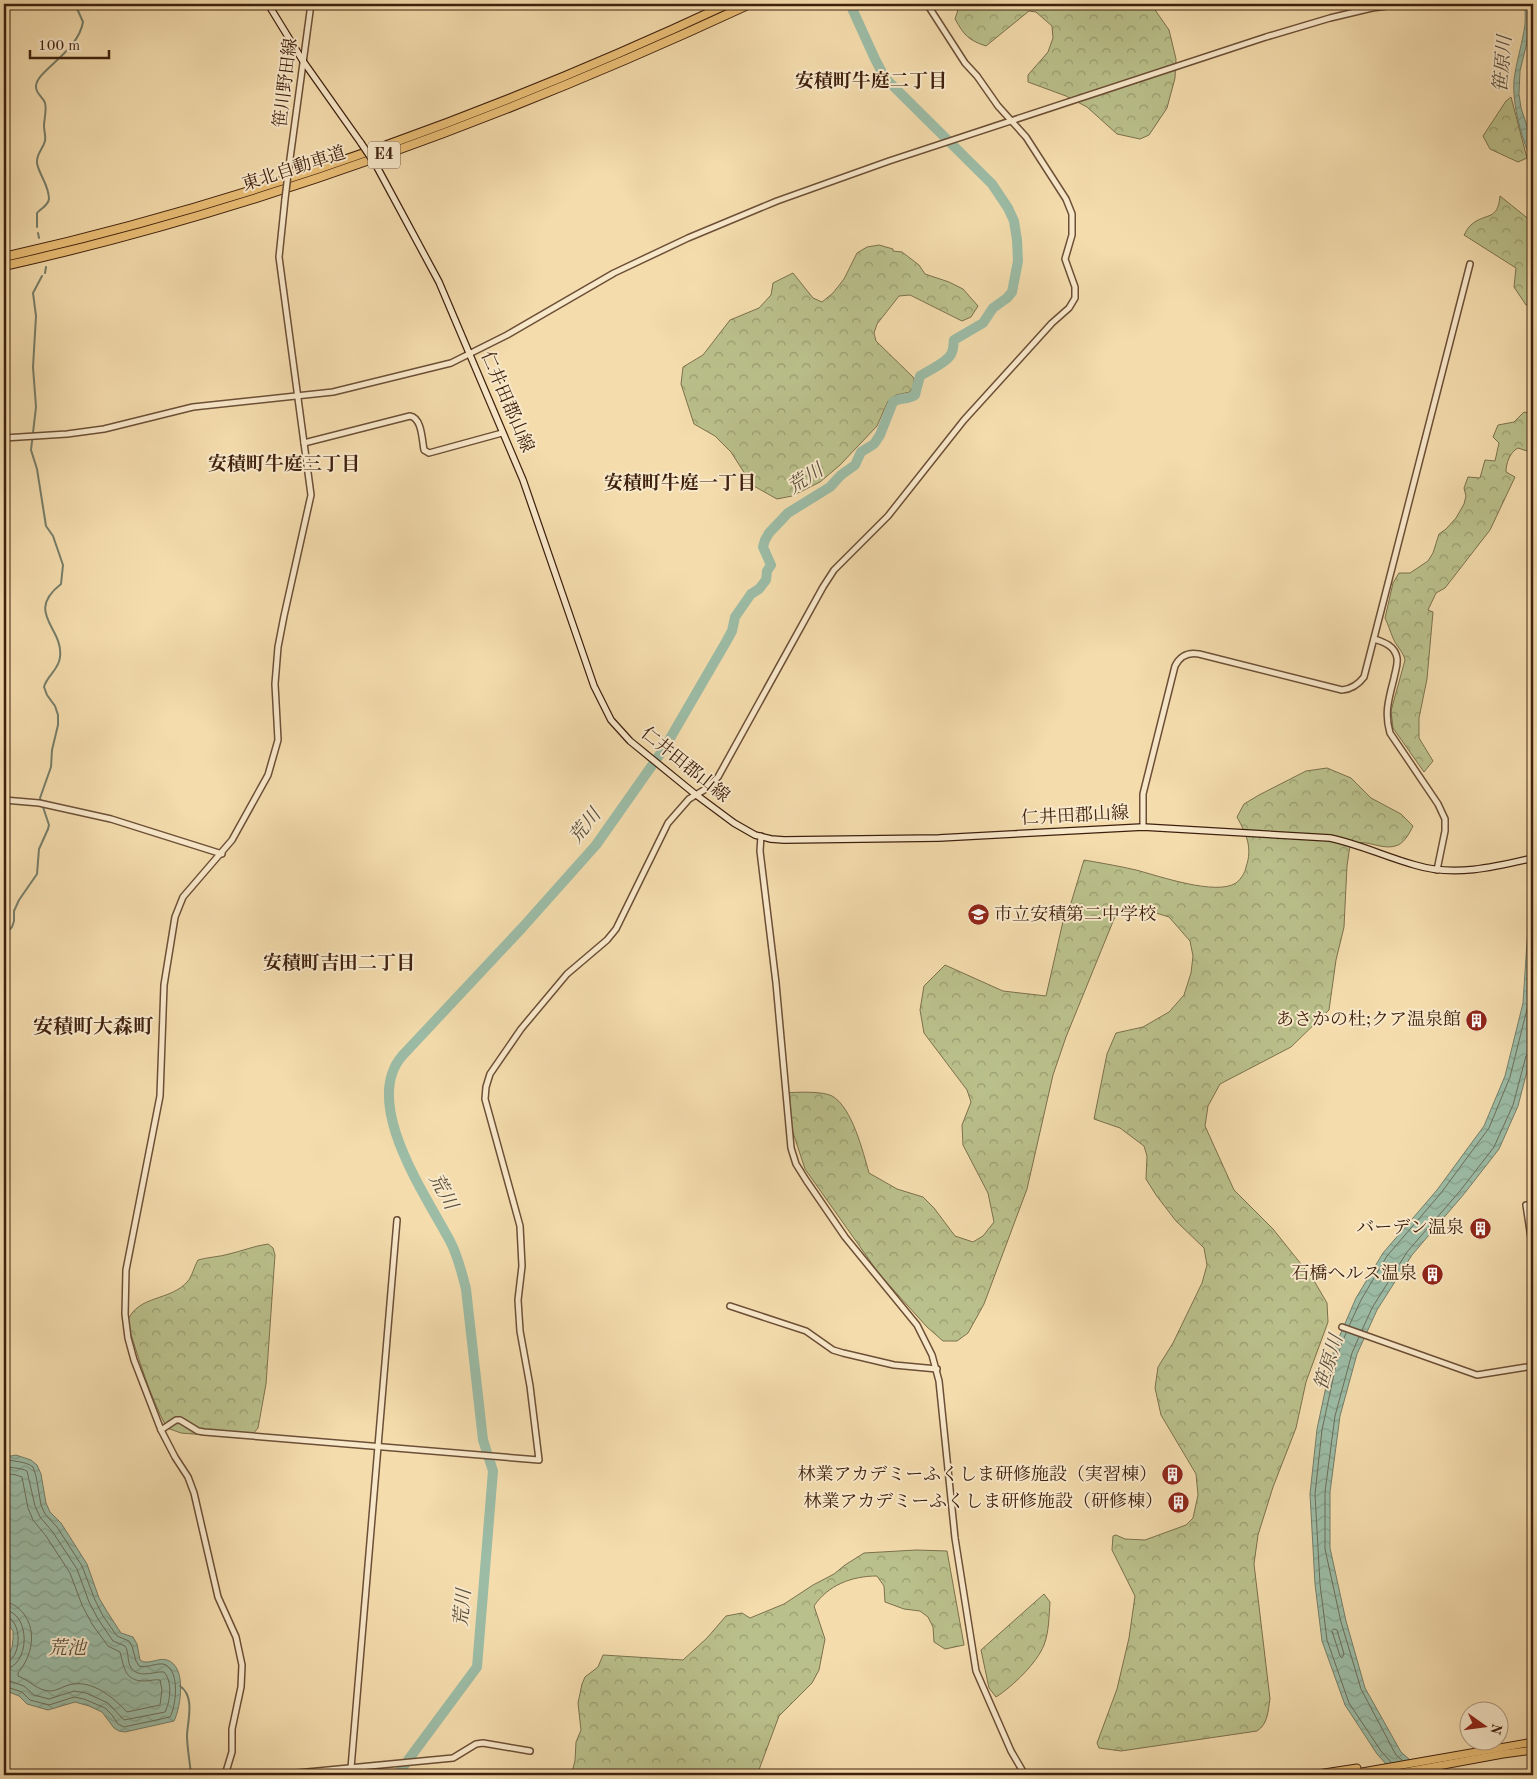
<svg xmlns="http://www.w3.org/2000/svg" width="1537" height="1779" font-family="'Old Standard TT','Noto Serif JP',serif">
  <style>
    .forest { fill: url(#forest-crowns); stroke: #7c704c }
    .water { fill: url(#water-waves); stroke: #767e69 }
    .lines { fill: none; stroke-linecap: round; stroke-linejoin: round }
    .shore { stroke: #6d6e5a; stroke-width: 1 }
    .stream { stroke: #767e69; stroke-width: 2 }
    .river { stroke: #9cbca6; stroke-width: 10 }
    .tertiary-casing { stroke: #6c4f36; stroke-width: 8 }
    .secondary-casing { stroke: #3e200e; stroke-width: 8 }
    .trunk-casing { stroke: #3e200e; stroke-width: 9 }
    .motorway-casing { stroke: #3e200e; stroke-width: 10 }
    .tertiary { stroke: #f8e8ca; stroke-width: 5 }
    .secondary { stroke: #f8e8ca; stroke-width: 5.5 }
    .trunk { stroke: #eabe76; stroke-width: 7 }
    .motorway { stroke: #eabe76; stroke-width: 8 }
    .tertiary-bridge-casing { stroke: #6c4f36; stroke-width: 8; stroke-linecap: butt }
    .secondary-bridge-casing { stroke: #3e200e; stroke-width: 8; stroke-linecap: butt }
    .tertiary-bridge { stroke: #f8e8ca; stroke-width: 5 }
    .secondary-bridge { stroke: #f8e8ca; stroke-width: 5.5 }
    .labels { text-anchor: middle; dominant-baseline: central; stroke-width: 4; stroke-linejoin: round; paint-order: stroke }
    .shield { fill: #f8e8ca; stroke: #765c46; stroke-width: 1 }
    .shield-label { font-size: 16px; font-weight: bold; fill: #3e200e }
    .street-label { font-size: 18px; fill: #3e200e; stroke: #f8e8ca }
    .poi-label { font-size: 18px; fill: #3e200e; stroke: #f8e8ca; text-anchor: end }
    .water-label { font-size: 19px; font-style: italic; fill: #5a4f3c; stroke: #f8e8ca }
    .neighbourhood-label { font-size: 19px; font-weight: bold; fill: #3e200e; stroke: #f8e8ca }
    .quarter-label { font-size: 20px; font-weight: bold; fill: #3e200e; stroke: #f8e8ca }
  </style>
  <defs>
    <pattern id="forest-crowns" width="20" height="18" patternUnits="userSpaceOnUse" patternTransform="scale(1.25)"><rect width="20" height="18" fill="#bac08b"/><path d="M2 6a3 3 0 1 1 6 0M12 15a3 3 0 1 1 6 0" fill="none" stroke="#999c70"/></pattern>
    <pattern id="water-waves" width="16" height="10" patternUnits="userSpaceOnUse" patternTransform="scale(1.25)"><rect width="16" height="10" fill="#9cbca6"/><path d="M0 5q4-4 8 0t8 0" fill="none" stroke="#87a18e"/></pattern>
  </defs>
  <rect width="100%" height="100%" fill="#f4dcad"/>
  <filter id="stains"><feTurbulence type="fractalNoise" baseFrequency=".004" numOctaves="4"/><feColorMatrix values="0 0 0 0 .2 0 0 0 0 .09 0 0 0 0 .02 0 0 0 .5 -.17"/></filter>
  <radialGradient id="worn" r=".72"><stop offset=".6" stop-color="#630" stop-opacity="0"/><stop offset="1" stop-color="#630" stop-opacity=".3"/></radialGradient>
  <!-- forest -->
  <g class="forest">
    <path d="M960,4H1151L1169,30L1176,59L1175,78L1167,108L1149,135L1140,139L1117,134L1087,107L1066,96L1028,82V75L1048,52L1053,38L1052,26L1036,12L1029,11L986,46C968,40 964,35 955,19Z"/>
    <path d="M1511,97L1527,158L1518,162L1490,149L1483,136L1506,101Z"/>
    <path d="M1500,196L1531,221L1533,220V306L1526,305L1514,287L1516,268L1464,235C1466,232 1468,227 1471,225C1485,212 1498,222 1500,196Z"/>
    <path d="M879,245L893,249V251L902,252L919,265L925,274L949,282L963,289L978,306L971,317L962,321L910,295L899,296L877,324L874,333L876,341L914,378V385L910,392L896,395L888,401L877,426L840,465L820,482L792,496L777,499L752,485L731,452L715,436L694,424L681,384L683,367L703,355L730,320L759,308L771,295L773,283L793,273L813,298L822,302L833,293L844,279L857,253L867,247Z"/>
    <path d="M1524,412L1533,414V437L1527,451L1518,448C1510,452 1506,463 1506,472L1515,477L1490,530L1445,588L1436,593L1428,610L1433,612L1427,679L1419,718V738L1433,761L1424,772L1393,728L1391,711L1405,660C1403,651 1396,646 1393,638C1390,631 1388,624 1385,618L1393,583L1399,573H1410L1428,561L1433,553L1439,534L1446,529L1456,518L1464,504L1466,496L1464,488L1468,477L1480,478L1485,460L1495,461L1499,443L1493,437L1498,425L1514,422Z"/>
    <path d="M1327,768L1351,778L1371,798L1401,814L1413,826C1410,832 1405,842 1398,845C1382,852 1366,837 1350,845L1347,866L1344,927L1336,960L1329,1010L1291,1047L1220,1084L1208,1106L1205,1126L1234,1190L1273,1229L1313,1279L1327,1303L1328,1322L1306,1382L1296,1428L1273,1487L1258,1535L1254,1564L1270,1699C1268,1711 1268,1724 1257,1731L1121,1751L1099,1748L1097,1743L1117,1689L1129,1638L1135,1596L1112,1550L1113,1536L1116,1535L1125,1539L1145,1540L1186,1525L1193,1518L1198,1495L1196,1474L1161,1415L1155,1388L1158,1367L1173,1343L1202,1283L1207,1265L1204,1248L1176,1221L1156,1195L1146,1179L1147,1156L1144,1146L1120,1128L1094,1119L1107,1054L1116,1033L1143,1027L1169,1012L1184,995L1191,973L1193,956L1190,941L1169,917L1153,912L1124,907L1114,919L1066,1037L1053,1075L1027,1189L984,1304L968,1333L957,1341H943L927,1327L880,1275L805,1169L784,1105L785,1093C796,1092 823,1091 832,1096C852,1107 863,1152 869,1173L897,1189L923,1197L934,1208L955,1236L973,1242L983,1236L994,1222L988,1193L963,1145L962,1125L971,1102L967,1090L924,1033L920,1010L924,986L945,965L1003,991L1046,996L1064,917L1071,903L1084,860C1101,863 1119,866 1136,870C1159,876 1216,896 1236,883C1241,879 1245,873 1246,867C1253,847 1246,834 1237,817L1244,804L1259,795L1306,771Z"/>
    <path d="M268,1244L273,1248L275,1255L266,1384L258,1428L252,1435L242,1438L181,1433L167,1428C149,1395 139,1359 127,1322C138,1294 170,1302 188,1281C191,1278 195,1265 198,1260C208,1257 219,1257 229,1254C242,1251 254,1246 268,1244Z"/>
    <path d="M916,1550L947,1551L964,1645L945,1649L934,1642L933,1627L928,1617L920,1611L904,1609L885,1602L884,1586L877,1576C852,1576 828,1585 814,1606L825,1639L819,1670L812,1683L779,1716L757,1775H571L575,1761L576,1742L581,1730L578,1703L582,1684L585,1677L598,1667L603,1655L683,1660L707,1638L726,1616L742,1613L750,1618L784,1604L813,1585L834,1574L845,1565L864,1553Z"/>
    <path d="M1044,1594L1050,1602C1049,1616 1049,1632 1044,1645C1037,1663 1012,1687 996,1697L989,1688L981,1650Z"/>
  </g>
  <!-- water -->
  <g class="water">
    <path d="M1525,4H1531L1529,34L1520,71L1519,94L1521,108L1533,144V163C1522,142 1512,104 1514,80C1516,63 1521,48 1524,31C1526,22 1525,13 1525,4Z"/>
    <path d="M1533,821V1048L1518,1106L1499,1149L1464,1194L1412,1255L1377,1310L1357,1354L1340,1416L1330,1492V1548L1346,1621L1365,1688L1401,1752L1427,1775H1396L1377,1754L1345,1705L1322,1641L1315,1584L1310,1494L1317,1429L1334,1349L1356,1298L1383,1253L1437,1190L1484,1126L1505,1076L1523,1003L1530,896V847Z"/>
    <path d="M4,1453L11,1456L16,1455L31,1460L37,1465L41,1474L46,1503L50,1512L61,1523L87,1564L99,1598L108,1613L121,1633L133,1637L137,1644L140,1660C148,1666 158,1657 167,1660C187,1666 181,1707 174,1721L125,1732L119,1731L114,1728L102,1712L89,1706L75,1702L48,1710L27,1704L19,1696L4,1690V1661L12,1648L13,1639V1631L4,1619Z"/>
  </g>
  <g class="lines">
    <!-- shore -->
    <g class="shore">
      <path d="M1349,1326L1361,1300L1387,1256L1441,1193L1489,1128L1510,1077L1528,1005L1533,922"/>
      <path d="M1362,1330L1372,1308L1407,1252L1460,1191L1494,1147L1513,1105L1526,1056L1529,1053L1533,1052"/>
      <path d="M1346,1333L1339,1351L1322,1430L1315,1494L1320,1584L1327,1640L1349,1703L1381,1751L1391,1762"/>
      <path d="M1359,1337L1352,1353L1335,1416L1325,1492V1549L1341,1622L1361,1689L1396,1755L1402,1760"/>
      <path d="M4,1458C13,1463 24,1460 33,1467L36,1476L41,1505L45,1514L57,1527L82,1566L95,1600L103,1616L117,1636L129,1641L132,1646L136,1661L139,1666C147,1669 159,1661 166,1665C180,1673 176,1706 170,1717L124,1727L118,1724L112,1715L105,1708L84,1699L74,1697L49,1705L30,1700L22,1692L4,1686"/>
      <path d="M4,1465C11,1469 19,1467 27,1471L35,1506L40,1517L52,1531L77,1569L89,1602L98,1619L113,1641L125,1646C129,1652 127,1659 130,1666C138,1680 153,1671 164,1672C173,1682 170,1702 165,1712L124,1720L108,1703L86,1693L74,1691L49,1699L34,1695L24,1686L4,1679"/>
      <path d="M4,1473L16,1475L22,1477L28,1508L33,1520L46,1536L70,1573L82,1605L92,1624L108,1646L120,1652C124,1666 124,1681 144,1681C150,1681 155,1679 160,1680L162,1690L160,1705L127,1712C114,1698 94,1681 73,1684C65,1685 57,1691 50,1691C38,1691 29,1680 18,1676V1673C32,1656 37,1632 24,1614C18,1607 13,1603 4,1602"/>
      <path d="M4,1610C32,1612 30,1668 4,1669"/>
      <path d="M4,1616C24,1619 22,1661 4,1663"/>
      <path d="M1334,1629L1337,1630L1344,1654L1342,1658L1340,1656L1332,1631Z"/>
    </g>
    <!-- stream -->
    <g class="stream">
      <path d="M37,227V213C41,208 48,206 49,199C49,185 39,175 37,163C36,154 43,149 45,141C46,136 44,131 44,126C44,119 47,110 45,103C43,97 35,93 36,86C37,70 78,52 83,22L75,4"/>
      <path d="M38,233L39,238"/>
      <path d="M45,273L46,267"/>
      <path d="M4,935L12,927L14,921V911L19,900L37,874L39,849L48,829L49,825L40,798L51,767L52,750L58,725V715L55,706L47,695L44,687C47,675 59,670 60,657C64,628 24,613 61,584L63,565L53,536L46,526L37,469L31,450L36,407L33,367L36,316L33,293L42,276"/>
      <path d="M180,1686C195,1696 188,1720 187,1735C187,1748 190,1762 191,1775"/>
    </g>
    <!-- river -->
    <path class="river" d="M397,1775L477,1667L493,1471L483,1440L466,1289C462,1273 458,1256 450,1241C427,1197 361,1104 402,1056L522,928L596,845L665,747L726,642L732,631L735,617L751,594L759,589L766,580L767,571L771,565L763,547L765,540L769,533L788,513L830,487L841,475L855,465L861,452L874,444L880,435L893,402C900,397 908,400 915,395L920,376C929,370 949,362 952,352C954,348 953,344 954,340L983,323L993,308L1007,298L1012,292L1018,261L1017,240L1014,221L1008,208L992,184L885,78L875,59L850,4"/>
    <defs>
      <g id="tertiary">
        <path d="M289,166L311,4"/>
        <path d="M4,438L67,434L104,429L193,407L333,392L451,363L507,335L614,273L688,238L777,201L889,161L1266,37L1330,18L1372,8L1402,4"/>
        <path d="M304,443L410,416C422,418 422,440 424,450L429,453L502,433"/>
        <path d="M1374,639C1384,642 1395,646 1397,658C1398,665 1395,672 1394,678C1389,698 1384,713 1390,733L1438,804L1445,819V831L1437,870"/>
        <path d="M4,800L39,803L111,819L222,854"/>
        <path d="M1143,827V794L1175,666C1180,656 1188,652 1199,654L1342,690C1352,689 1358,685 1364,677L1470,264"/>
        <path d="M761,836L760,851L776,983L791,1148L796,1164L806,1180L845,1237L917,1325L932,1355L939,1381L955,1538L976,1671L1011,1751L1025,1775"/>
        <path d="M1526,1205L1533,1251"/>
        <path d="M730,1306L806,1331L833,1350L843,1353L894,1365L937,1369"/>
        <path d="M1342,1327L1477,1375L1533,1366"/>
        <path d="M161,1430L176,1420H180L198,1431L204,1432L539,1460L530,1386L520,1331L518,1300L522,1266L520,1226L485,1099L486,1087L490,1074L521,1029L567,974L607,940L616,929L668,823L689,799L704,790L718,777L823,587L834,570L888,516L964,420L1052,323L1069,308L1075,298V287L1065,259L1072,235V214L1066,199L1026,137L998,106L977,76L965,63L927,4"/>
        <path d="M351,1768L397,1220"/>
        <path d="M225,1775L232,1752V1729L241,1687L242,1665L236,1637L218,1597L194,1493L188,1477L175,1457L161,1430L134,1360L128,1338L125,1314L126,1270L160,1096L164,985L175,917L183,897L232,840L268,775L278,740L275,684L278,647L284,616L311,495L279,257L285,199"/>
        <path d="M276,1775L453,1758L476,1744L483,1743L530,1751"/>
      </g>
      <g id="secondary">
        <path d="M268,4L303,61L361,143"/>
        <path d="M377,167L439,282L523,480L594,686L611,720L630,741L695,794L734,823L755,835L771,839L784,840L939,838L1143,827L1330,838C1359,844 1386,857 1415,865C1454,877 1495,867 1533,858"/>
      </g>
      <g id="trunk">
        <path d="M1311,1775L1357,1768"/>
        <path d="M1345,1775L1533,1742"/>
        <path d="M1389,1775L1503,1754L1533,1750"/>
      </g>
      <g id="motorway">
        <path d="M4,257C253,201 497,112 728,4"/>
        <path d="M4,266C261,209 511,115 750,4"/>
      </g>
    </defs>
    <!-- tertiary casing -->
    <use href="#tertiary" class="tertiary-casing"/>
    <!-- secondary casing -->
    <use href="#secondary" class="secondary-casing"/>
    <!-- trunk casing -->
    <use href="#trunk" class="trunk-casing"/>
    <!-- motorway casing -->
    <use href="#motorway" class="motorway-casing"/>
    <!-- tertiary -->
    <use href="#tertiary" class="tertiary"/>
    <!-- secondary -->
    <use href="#secondary" class="secondary"/>
    <!-- trunk -->
    <use href="#trunk" class="trunk"/>
    <!-- motorway -->
    <use href="#motorway" class="motorway"/>
    <defs>
      <path id="tertiary-bridge" d="M285,199L289,166"/>
      <path id="secondary-bridge" d="M361,143L377,167"/>
    </defs>
    <!-- tertiary-bridge casing -->
    <use href="#tertiary-bridge" class="tertiary-bridge-casing"/>
    <!-- secondary-bridge casing -->
    <use href="#secondary-bridge" class="secondary-bridge-casing"/>
    <!-- tertiary-bridge -->
    <use href="#tertiary-bridge" class="tertiary-bridge"/>
    <!-- secondary-bridge -->
    <use href="#secondary-bridge" class="secondary-bridge"/>
  </g>
  <!-- icons -->
  <defs>
    <symbol id="school-disc" viewBox="-11 -11 22 22"><circle r="9.5" fill="#8f2418" stroke="#f8e8ca"/><path d="M0-5L7-2L0 1L-7-2ZM-4 1L0 2.5L4 1V4Q0 6-4 4Z" fill="#fff"/></symbol>
    <symbol id="building-disc" viewBox="-11 -11 22 22"><circle r="9.5" fill="#8f2418" stroke="#f8e8ca"/><path d="M-4-6H4V6H1V3H-1V6H-4ZM-2.5-4.3h1.7v1.8h-1.7ZM.8-4.3h1.7v1.8H.8ZM-2.5-1h1.7V.8h-1.7ZM.8-1h1.7V.8H.8Z" fill="#fff"/></symbol>
  </defs>
  <g fill-rule="evenodd">
    <use href="#school-disc" x="966" y="902" width="25" height="25"/>
    <use href="#building-disc" x="1464" y="1008" width="25" height="25"/>
    <use href="#building-disc" x="1468" y="1216" width="25" height="25"/>
    <use href="#building-disc" x="1420" y="1262" width="25" height="25"/>
    <use href="#building-disc" x="1160" y="1462" width="25" height="25"/>
    <use href="#building-disc" x="1166" y="1490" width="25" height="25"/>
  </g>
  <g class="labels">
    <!-- shield labels -->
    <rect class="shield" x="368" y="141.5" width="32" height="27" rx="4"/>
    <g class="shield-label">
      <text x="384" y="155">E4</text>
    </g>
    <!-- street labels -->
    <g class="street-label">
      <text transform="translate(286 83) rotate(-83)">笹川野田線</text>
      <text transform="translate(294 169) rotate(-18)">東北自動車道</text>
      <text transform="translate(507 402) rotate(67)">仁井田郡山線</text>
      <text transform="translate(685 765) rotate(39)">仁井田郡山線</text>
      <text transform="translate(1075 816) rotate(-3)">仁井田郡山線</text>
    </g>
    <!-- poi labels -->
    <g class="poi-label">
      <text x="994" y="915" text-anchor="start">市立安積第二中学校</text>
      <text x="1461" y="1020">あさかの杜;クア温泉館</text>
      <text x="1464" y="1228">バーデン温泉</text>
      <text x="1417" y="1274">石橋ヘルス温泉</text>
      <text x="1157" y="1475">林業アカデミーふくしま研修施設（実習棟）</text>
      <text x="1163" y="1502">林業アカデミーふくしま研修施設（研修棟）</text>
    </g>
    <!-- water labels -->
    <g class="water-label">
      <text transform="translate(1504 64) rotate(-85)">笹原川</text>
      <text transform="translate(806 480) rotate(-33)">荒川</text>
      <text transform="translate(586 827) rotate(-51)">荒川</text>
      <text transform="translate(442 1192) rotate(61)">荒川</text>
      <text transform="translate(1330 1363) rotate(-73)">笹原川</text>
      <text transform="translate(464 1608) rotate(-85)">荒川</text>
      <text x="67" y="1649">荒池</text>
    </g>
    <!-- neighbourhood labels -->
    <g class="neighbourhood-label">
      <text x="871" y="82">安積町牛庭二丁目</text>
      <text x="284" y="465">安積町牛庭三丁目</text>
      <text x="680" y="484">安積町牛庭一丁目</text>
      <text x="339" y="964">安積町吉田二丁目</text>
    </g>
    <!-- quarter labels -->
    <g class="quarter-label">
      <text x="93" y="1028">安積町大森町</text>
    </g>
  </g>
  <!-- margin -->
  <rect width="1537" height="1779" fill="none" stroke="#f4dcad" stroke-width="20"/>
  <rect x="5" y="5" width="1527" height="1769" fill="none" stroke="#3e200e" stroke-width="2.5"/>
  <rect x="10" y="10" width="1517" height="1759" fill="none" stroke="#3e200e"/>
  <!-- north arrow -->
  <g transform="translate(1484 1726) rotate(104)"><circle r="24" fill="#f8e8ca" stroke="#ae987f"/>
  <path d="M0-4L9 19L0 12L-9 19Z" fill="#8f2418"/>
  <text y="-8" font-size="14" font-weight="bold" text-anchor="middle" fill="#3e200e">N</text>
  </g>
  <!-- scale -->
  <path d="M30 50v8h79v-8" fill="none" stroke="#3e200e" stroke-width="2.5"/>
  <text x="38" y="50" font-size="15" fill="#3e200e" stroke="#f8e8ca" stroke-width="4" paint-order="stroke">100 m</text>
  <rect width="100%" height="100%" filter="url(#stains)"/>
  <rect width="100%" height="100%" fill="url(#worn)"/>
</svg>
